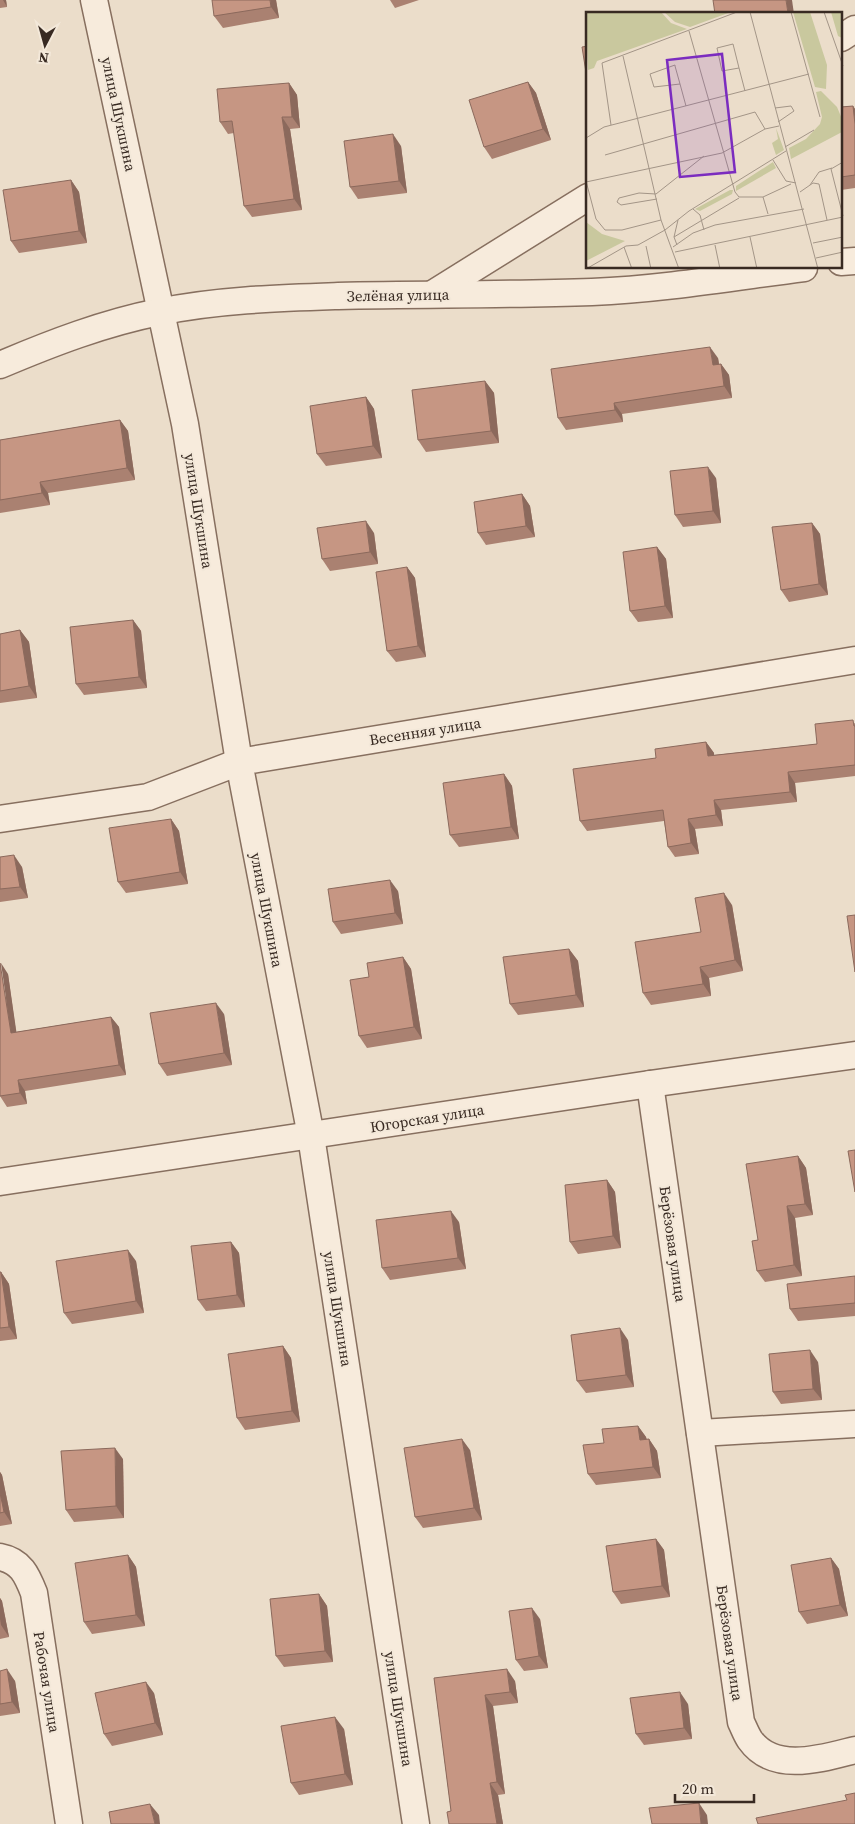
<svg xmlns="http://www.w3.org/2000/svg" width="855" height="1824" font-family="'Source Serif 4',serif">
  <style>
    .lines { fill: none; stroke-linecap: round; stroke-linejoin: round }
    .street-casing { stroke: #876f5f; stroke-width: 29 }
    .street { stroke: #f7ebdc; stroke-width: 26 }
    .wall { fill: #aa8171 }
    .shaded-wall { fill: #8b695c }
    .building { fill: #c69683; stroke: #8b695c }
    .labels { text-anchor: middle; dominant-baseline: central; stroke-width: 4; stroke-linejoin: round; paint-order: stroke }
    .street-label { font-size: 15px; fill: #382a22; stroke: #f3e8d9 }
    .inset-road { fill: none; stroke: #a39587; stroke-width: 1 }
    .view { fill: #7b2cbf; fill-opacity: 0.15; stroke: #7b2cbf; stroke-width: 2.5 }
    .inset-edge { fill: none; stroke: #382a22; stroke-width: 2.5 }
  </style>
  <rect width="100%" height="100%" fill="#ebddca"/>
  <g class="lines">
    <defs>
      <g id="street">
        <path d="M94,0L185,424L239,762L311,1136L416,1824"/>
        <path d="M841,38L855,29"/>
        <path d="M841,262L855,261"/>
        <path d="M434,293L588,197"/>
        <path d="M0,365C52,343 104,323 159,312C216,300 280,298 338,296C423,294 508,295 592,292C663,289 734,277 804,268"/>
        <path d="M0,819L148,797L239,762L855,660"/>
        <path d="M650,1084L741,1722C744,1728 746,1734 750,1740C774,1774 823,1758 855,1750"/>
        <path d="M0,1182L650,1084L855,1055"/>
        <path d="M700,1433L855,1424"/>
        <path d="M0,1557C21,1561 27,1575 34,1593L69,1824"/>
      </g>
    </defs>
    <!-- street casing -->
    <use href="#street" class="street-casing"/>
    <!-- street -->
    <use href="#street" class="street"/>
  </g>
  <!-- wall -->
  <g class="wall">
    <path d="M0,0H6L7,7L0,8Z"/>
    <path d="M276,0L279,18L223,28L214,16Z"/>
    <path d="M390,0H419L395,8Z"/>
    <path d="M528,82L536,93L551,140L492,159L484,147Z"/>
    <path d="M289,83L297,95L300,128L290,129L302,210L252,217L244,206L234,133L228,134L220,122Z"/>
    <path d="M853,106L855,109V188L841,190V107Z"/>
    <path d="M401,146L407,193L358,199L350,187Z"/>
    <path d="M71,180L79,192L87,243L19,253L11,241Z"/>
    <path d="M718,358L719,364H721L729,375L732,398L622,414L623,422L566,430L558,418Z"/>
    <path d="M485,381L494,393L499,443L426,452L418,440Z"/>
    <path d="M366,397L374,409L382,458L326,466L317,454Z"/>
    <path d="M120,420L128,431L135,480L48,493L50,505L0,513V440Z"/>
    <path d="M716,478L721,523L683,527L675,515Z"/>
    <path d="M522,494L530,506L535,537L486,545L478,533Z"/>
    <path d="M812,523L820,534L828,595L789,602L781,590Z"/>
    <path d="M374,533L378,564L330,571L322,559Z"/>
    <path d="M657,547L666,559L673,618L638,622L630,611Z"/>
    <path d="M407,567L415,578L426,657L396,662L387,651Z"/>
    <path d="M133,620L141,631L147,688L84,695L76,684Z"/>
    <path d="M20,630L29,642L37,698L0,703V634Z"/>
    <path d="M855,723V776L795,783L797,802L721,810L723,826L695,829L699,854L675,857L668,847L664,821L587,831L580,821L656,758L706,742L714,753V755L817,744Z"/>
    <path d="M504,774L512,786L519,839L459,847L450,835Z"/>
    <path d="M171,819L179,831L188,884L126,893L118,882Z"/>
    <path d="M0,857L22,867L28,898L0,902Z"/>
    <path d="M398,891L403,924L341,934L333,922Z"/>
    <path d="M732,905L743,971L709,978L711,996L651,1005L643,993L701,932Z"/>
    <path d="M569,949L578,961L584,1007L518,1015L510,1004Z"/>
    <path d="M403,957L411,969L422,1039L367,1048L359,1036L369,977Z"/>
    <path d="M8,974L16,1032L111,1017L119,1027L126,1075L25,1091L27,1104L7,1107L0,1096Z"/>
    <path d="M224,1014L232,1065L167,1076L159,1064Z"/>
    <path d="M798,1156L806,1168L813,1215L795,1218L802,1276L765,1282L757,1271L758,1240Z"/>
    <path d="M607,1180L615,1192L621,1248L578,1254L570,1242Z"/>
    <path d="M459,1222L466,1269L390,1280L382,1268Z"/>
    <path d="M231,1242L239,1253L245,1307L206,1311L198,1300Z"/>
    <path d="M136,1261L144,1313L72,1324L64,1313Z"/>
    <path d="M0,1272H1L9,1284L17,1339L0,1341Z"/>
    <path d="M855,1276V1316L798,1321L790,1309Z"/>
    <path d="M628,1340L634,1387L586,1393L577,1381Z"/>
    <path d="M283,1346L291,1358L300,1422L245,1430L237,1418Z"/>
    <path d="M818,1362L822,1400L781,1404L773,1392Z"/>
    <path d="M638,1426L646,1437L647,1440L649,1439L657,1451L661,1478L596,1485L588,1474L604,1443Z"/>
    <path d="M470,1450L482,1520L423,1528L415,1517Z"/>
    <path d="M123,1459L124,1518L74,1522L66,1510Z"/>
    <path d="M0,1472L2,1475L12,1524L0,1526Z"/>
    <path d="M656,1539L664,1550L670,1597L621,1604L613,1592Z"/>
    <path d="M128,1555L136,1567L145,1626L92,1634L84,1622Z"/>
    <path d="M831,1558L839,1569L848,1616L807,1624L799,1612Z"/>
    <path d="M319,1594L327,1606L333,1662L284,1667L276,1656Z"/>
    <path d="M0,1598L2,1601L9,1637L0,1639Z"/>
    <path d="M540,1619L548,1668L524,1671L516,1660Z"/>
    <path d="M0,1671L15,1681L20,1713L0,1716Z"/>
    <path d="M434,1678L515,1681L518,1703L493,1706L505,1794L498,1795L503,1824H449L451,1811Z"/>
    <path d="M154,1693L163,1735L112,1746L104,1734Z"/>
    <path d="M688,1704L692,1739L644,1745L636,1734Z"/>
    <path d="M344,1729L353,1785L299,1795L291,1783Z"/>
  </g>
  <!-- shaded-wall -->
  <g class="shaded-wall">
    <path d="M3,0H6L7,7Z"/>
    <path d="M270,0H276L279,18L271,7Z"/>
    <path d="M786,0H792L794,14H788Z"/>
    <path d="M528,82L536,93L551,140L543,129Z"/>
    <path d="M289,83L297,95L300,128L292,117Z"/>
    <path d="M853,106L855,109V124Z"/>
    <path d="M282,117L290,129L302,210L294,199Z"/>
    <path d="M393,134L401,146L407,193L399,181Z"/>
    <path d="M71,180L79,192L87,243L79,231Z"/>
    <path d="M710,347L718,358L721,377L713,365Z"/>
    <path d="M721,364L729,375L732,398L724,386Z"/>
    <path d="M485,381L494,393L499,443L491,431Z"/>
    <path d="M366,397L374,409L382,458L373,446Z"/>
    <path d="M614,403L622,414L623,422L615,410Z"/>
    <path d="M120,420L128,431L135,480L127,468Z"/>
    <path d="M708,467L716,478L721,523L713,511Z"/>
    <path d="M40,482L48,493L50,505L42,493Z"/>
    <path d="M522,494L530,506L535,537L526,526Z"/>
    <path d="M366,521L374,533L378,564L370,552Z"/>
    <path d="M812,523L820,534L828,595L819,584Z"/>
    <path d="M657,547L666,559L673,618L665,606Z"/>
    <path d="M407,567L415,578L426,657L418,646Z"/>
    <path d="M133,620L141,631L147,688L139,677Z"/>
    <path d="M20,630L29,642L37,698L29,686Z"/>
    <path d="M706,742L714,753L715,766L708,756Z"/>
    <path d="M788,772L795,783L797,802L790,792Z"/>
    <path d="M504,774L512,786L519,839L511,827Z"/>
    <path d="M714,800L721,810L723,826L716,815Z"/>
    <path d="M171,819L179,831L188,884L180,872Z"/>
    <path d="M688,819L695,829L699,854L691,843Z"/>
    <path d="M14,855L22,867L28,898L20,887Z"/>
    <path d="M390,880L398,891L403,924L395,913Z"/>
    <path d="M724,893L732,905L743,971L735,960Z"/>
    <path d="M569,949L578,961L584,1007L576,995Z"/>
    <path d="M403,957L411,969L422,1039L414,1027Z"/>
    <path d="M1,963L8,974L18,1043L11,1033Z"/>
    <path d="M700,967L709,978L711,996L703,984Z"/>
    <path d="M216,1003L224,1014L232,1065L224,1053Z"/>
    <path d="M111,1017L119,1027L126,1075L119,1065Z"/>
    <path d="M18,1080L25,1091L27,1104L20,1093Z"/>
    <path d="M798,1156L806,1168L813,1215L805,1204Z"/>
    <path d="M607,1180L615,1192L621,1248L613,1236Z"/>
    <path d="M787,1206L795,1218L802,1276L794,1265Z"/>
    <path d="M451,1211L459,1222L466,1269L458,1258Z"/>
    <path d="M231,1242L239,1253L245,1307L237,1295Z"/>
    <path d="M128,1250L136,1261L144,1313L136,1301Z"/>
    <path d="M1,1272L9,1284L17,1339L9,1327Z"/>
    <path d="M620,1328L628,1340L634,1387L626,1375Z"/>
    <path d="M283,1346L291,1358L300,1422L292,1411Z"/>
    <path d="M810,1350L818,1362L822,1400L813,1389Z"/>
    <path d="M638,1426L646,1437L649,1452L640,1440Z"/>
    <path d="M462,1439L470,1450L482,1520L474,1508Z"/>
    <path d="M649,1439L657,1451L661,1478L653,1467Z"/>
    <path d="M115,1448L123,1459L124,1518L116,1506Z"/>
    <path d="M0,1472L2,1475L12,1524L4,1512L0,1493Z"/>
    <path d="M656,1539L664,1550L670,1597L662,1586Z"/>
    <path d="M128,1555L136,1567L145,1626L136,1615Z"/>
    <path d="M831,1558L839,1569L848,1616L840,1605Z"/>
    <path d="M319,1594L327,1606L333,1662L325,1651Z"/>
    <path d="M0,1598L2,1601L9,1637L1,1625L0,1619Z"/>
    <path d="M532,1608L540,1619L548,1668L539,1656Z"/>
    <path d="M7,1669L15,1681L20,1713L12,1702Z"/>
    <path d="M507,1669L515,1681L518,1703L510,1692Z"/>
    <path d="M146,1682L154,1693L163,1735L155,1723Z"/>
    <path d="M680,1692L688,1704L692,1739L684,1728Z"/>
    <path d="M485,1695L493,1706L505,1794L497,1782Z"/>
    <path d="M335,1717L344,1729L353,1785L345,1774Z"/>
    <path d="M490,1783L498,1795L503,1824H497Z"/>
    <path d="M699,1803L707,1815L708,1824H701Z"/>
    <path d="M150,1804L159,1815L160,1824H155Z"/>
  </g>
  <!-- building -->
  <g class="building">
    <path d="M212,0H270L271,7L214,16Z"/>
    <path d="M713,0H786L788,13L715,14Z"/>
    <path d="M588,46V85L582,47Z"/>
    <path d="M528,82L543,129L484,147L469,100Z"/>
    <path d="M289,83L292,117H282L294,199L244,206L232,121L220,122L217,89Z"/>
    <path d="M853,106L855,124V175L841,177V107Z"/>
    <path d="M393,134L399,181L350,187L344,141Z"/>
    <path d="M71,180L79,231L11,241L3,190Z"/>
    <path d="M710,347L713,365L721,364L724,386L614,403L615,410L558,418L551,369Z"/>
    <path d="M485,381L491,431L418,440L412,390Z"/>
    <path d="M366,397L373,446L317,454L310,406Z"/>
    <path d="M120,420L127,468L40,482L42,493L0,500V440Z"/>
    <path d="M708,467L713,511L675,515L670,471Z"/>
    <path d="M522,494L526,526L478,533L474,502Z"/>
    <path d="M366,521L370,552L322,559L317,528Z"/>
    <path d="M812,523L819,584L781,590L772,527Z"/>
    <path d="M657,547L665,606L630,611L623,552Z"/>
    <path d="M407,567L418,646L387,651L376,572Z"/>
    <path d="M133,620L139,677L76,684L70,627Z"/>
    <path d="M20,630L29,686L0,691V634Z"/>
    <path d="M853,720L854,726H855V765L788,772L790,792L714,800L716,815L688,819L691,843L668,847L663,810L580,821L573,769L656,758L655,749L706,742L708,756L817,744L815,724Z"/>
    <path d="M504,774L511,827L450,835L443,783Z"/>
    <path d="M171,819L180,872L118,882L109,828Z"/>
    <path d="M14,855L20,887L0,889V857Z"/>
    <path d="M390,880L395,913L333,922L328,889Z"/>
    <path d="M724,893L735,960L700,967L703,984L643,993L635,942L701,932L695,898Z"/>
    <path d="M855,915V972L847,916Z"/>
    <path d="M569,949L576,995L510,1004L503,957Z"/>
    <path d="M403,957L414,1027L359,1036L350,980L369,977L367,963Z"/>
    <path d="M0,963L11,1033L111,1017L119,1065L18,1080L20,1093L0,1096Z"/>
    <path d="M216,1003L224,1053L159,1064L150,1013Z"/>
    <path d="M855,1150V1192L848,1151Z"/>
    <path d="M798,1156L805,1204L787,1206L794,1265L757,1271L752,1241L758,1240L746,1164Z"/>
    <path d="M607,1180L613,1236L570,1242L565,1185Z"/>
    <path d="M451,1211L458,1258L382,1268L376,1220Z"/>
    <path d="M231,1242L237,1295L198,1300L191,1246Z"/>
    <path d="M128,1250L136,1301L64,1313L56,1261Z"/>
    <path d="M0,1272H1L9,1327L0,1328Z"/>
    <path d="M855,1276V1303L790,1309L787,1284Z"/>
    <path d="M620,1328L626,1375L577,1381L571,1335Z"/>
    <path d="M283,1346L292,1411L237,1418L228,1354Z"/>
    <path d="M810,1350L813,1389L773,1392L769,1354Z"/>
    <path d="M638,1426L640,1440L649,1439L653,1467L588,1474L583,1445L604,1443L602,1429Z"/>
    <path d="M462,1439L474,1508L415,1517L404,1448Z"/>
    <path d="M115,1448L116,1506L66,1510L61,1451Z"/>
    <path d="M0,1493L4,1512L0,1513Z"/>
    <path d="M656,1539L662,1586L613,1592L606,1546Z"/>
    <path d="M128,1555L136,1615L84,1622L75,1563Z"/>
    <path d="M831,1558L840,1605L799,1612L791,1565Z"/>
    <path d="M319,1594L325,1651L276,1656L270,1599Z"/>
    <path d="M532,1608L539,1656L516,1660L509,1611Z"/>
    <path d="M7,1669L12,1702L0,1704V1671Z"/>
    <path d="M507,1669L510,1692L485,1695L497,1782L490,1783L497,1824H449L447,1812L451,1811L434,1678Z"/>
    <path d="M146,1682L155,1723L104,1734L95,1693Z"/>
    <path d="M680,1692L684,1728L636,1734L630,1698Z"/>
    <path d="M335,1717L345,1774L291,1783L281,1726Z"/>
    <path d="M855,1793V1824H758L756,1818L847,1800L845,1795Z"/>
    <path d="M699,1803L701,1824H652L649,1808Z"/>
    <path d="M150,1804L155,1824H111L109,1812Z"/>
  </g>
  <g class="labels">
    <!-- street labels -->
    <g class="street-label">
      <text transform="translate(119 114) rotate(78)">улица Шукшина</text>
      <text transform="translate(398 295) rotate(-1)">Зелёная улица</text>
      <text transform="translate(199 511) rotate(81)">улица Шукшина</text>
      <text transform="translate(425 731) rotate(-9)">Весенняя улица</text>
      <text transform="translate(267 910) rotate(79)">улица Шукшина</text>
      <text transform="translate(427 1118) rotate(-9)">Югорская улица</text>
      <text transform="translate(673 1244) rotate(82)">Берёзовая улица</text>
      <text transform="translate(338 1309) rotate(81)">улица Шукшина</text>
      <text transform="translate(730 1643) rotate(82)">Берёзовая улица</text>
      <text transform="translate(47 1682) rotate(81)">Рабочая улица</text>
      <text transform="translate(399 1709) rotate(81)">улица Шукшина</text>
    </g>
  </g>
  <!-- overview -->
  <g transform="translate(586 12)">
    <rect width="256" height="256" fill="#ebddca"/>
    <path d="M0,0H75L85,11L101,17L11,49L8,56L2,58ZM78,0H145L104,15L89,10ZM207,0H224L241,53L240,77L229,75ZM245,0H256V26L252,24ZM235,79L251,95L256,107V120L205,147L203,136L220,127L234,112L236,105L230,80ZM190,116L198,138L190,143L186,131L192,127ZM187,150L190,156L150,179V174ZM144,178H147L146,182L114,199L109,197ZM0,210L16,222L39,229L0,249Z" fill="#c9c89e"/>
    <path class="inset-road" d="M164,0L232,257M205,0L234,105M238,0L257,54M103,19L149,180L153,185H177L182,202M37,44L75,208L93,257M153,56L136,59L131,36L147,32L153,56L159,79M94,72L68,75L64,62L89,53V54L94,72L100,94M189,96L205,94L208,99L192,110M25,113L16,51L151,0M0,126L18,115L223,62M199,135L228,118M19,143L169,100L179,117M187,148L200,169L210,171M257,150L245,157L257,204M0,169L10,207L19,218H36L75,208M0,170L136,141L179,117L193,114M224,173L233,160L246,156M214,180L227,171L233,172L241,208M177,185L205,172M71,187L35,193L31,190L33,186L53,181L70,182L118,144M107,197L114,203L118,218M88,225L153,186M164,225L171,257M227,231L257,225M91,233L88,225L92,208M129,233L134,257M60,234L65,257M38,235L46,257M87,235L107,221L129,213L218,197M89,240L257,205M230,246L257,240M0,257L40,234L52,233L79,218L103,199L200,139"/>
    <path class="view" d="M136,42L149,160L94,165L81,48Z"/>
    <rect width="256" height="256" class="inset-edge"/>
  </g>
  <!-- north arrow -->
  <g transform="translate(45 45) rotate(186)" stroke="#f3e8d9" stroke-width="4" paint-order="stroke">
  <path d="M0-4L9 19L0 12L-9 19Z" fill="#382a22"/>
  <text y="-8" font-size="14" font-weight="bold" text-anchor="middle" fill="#382a22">N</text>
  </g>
  <!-- scale -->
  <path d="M675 1794v8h79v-8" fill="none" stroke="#382a22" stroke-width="2.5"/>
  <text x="682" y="1794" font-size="15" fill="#382a22" stroke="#f3e8d9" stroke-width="4" paint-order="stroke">20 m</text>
</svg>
